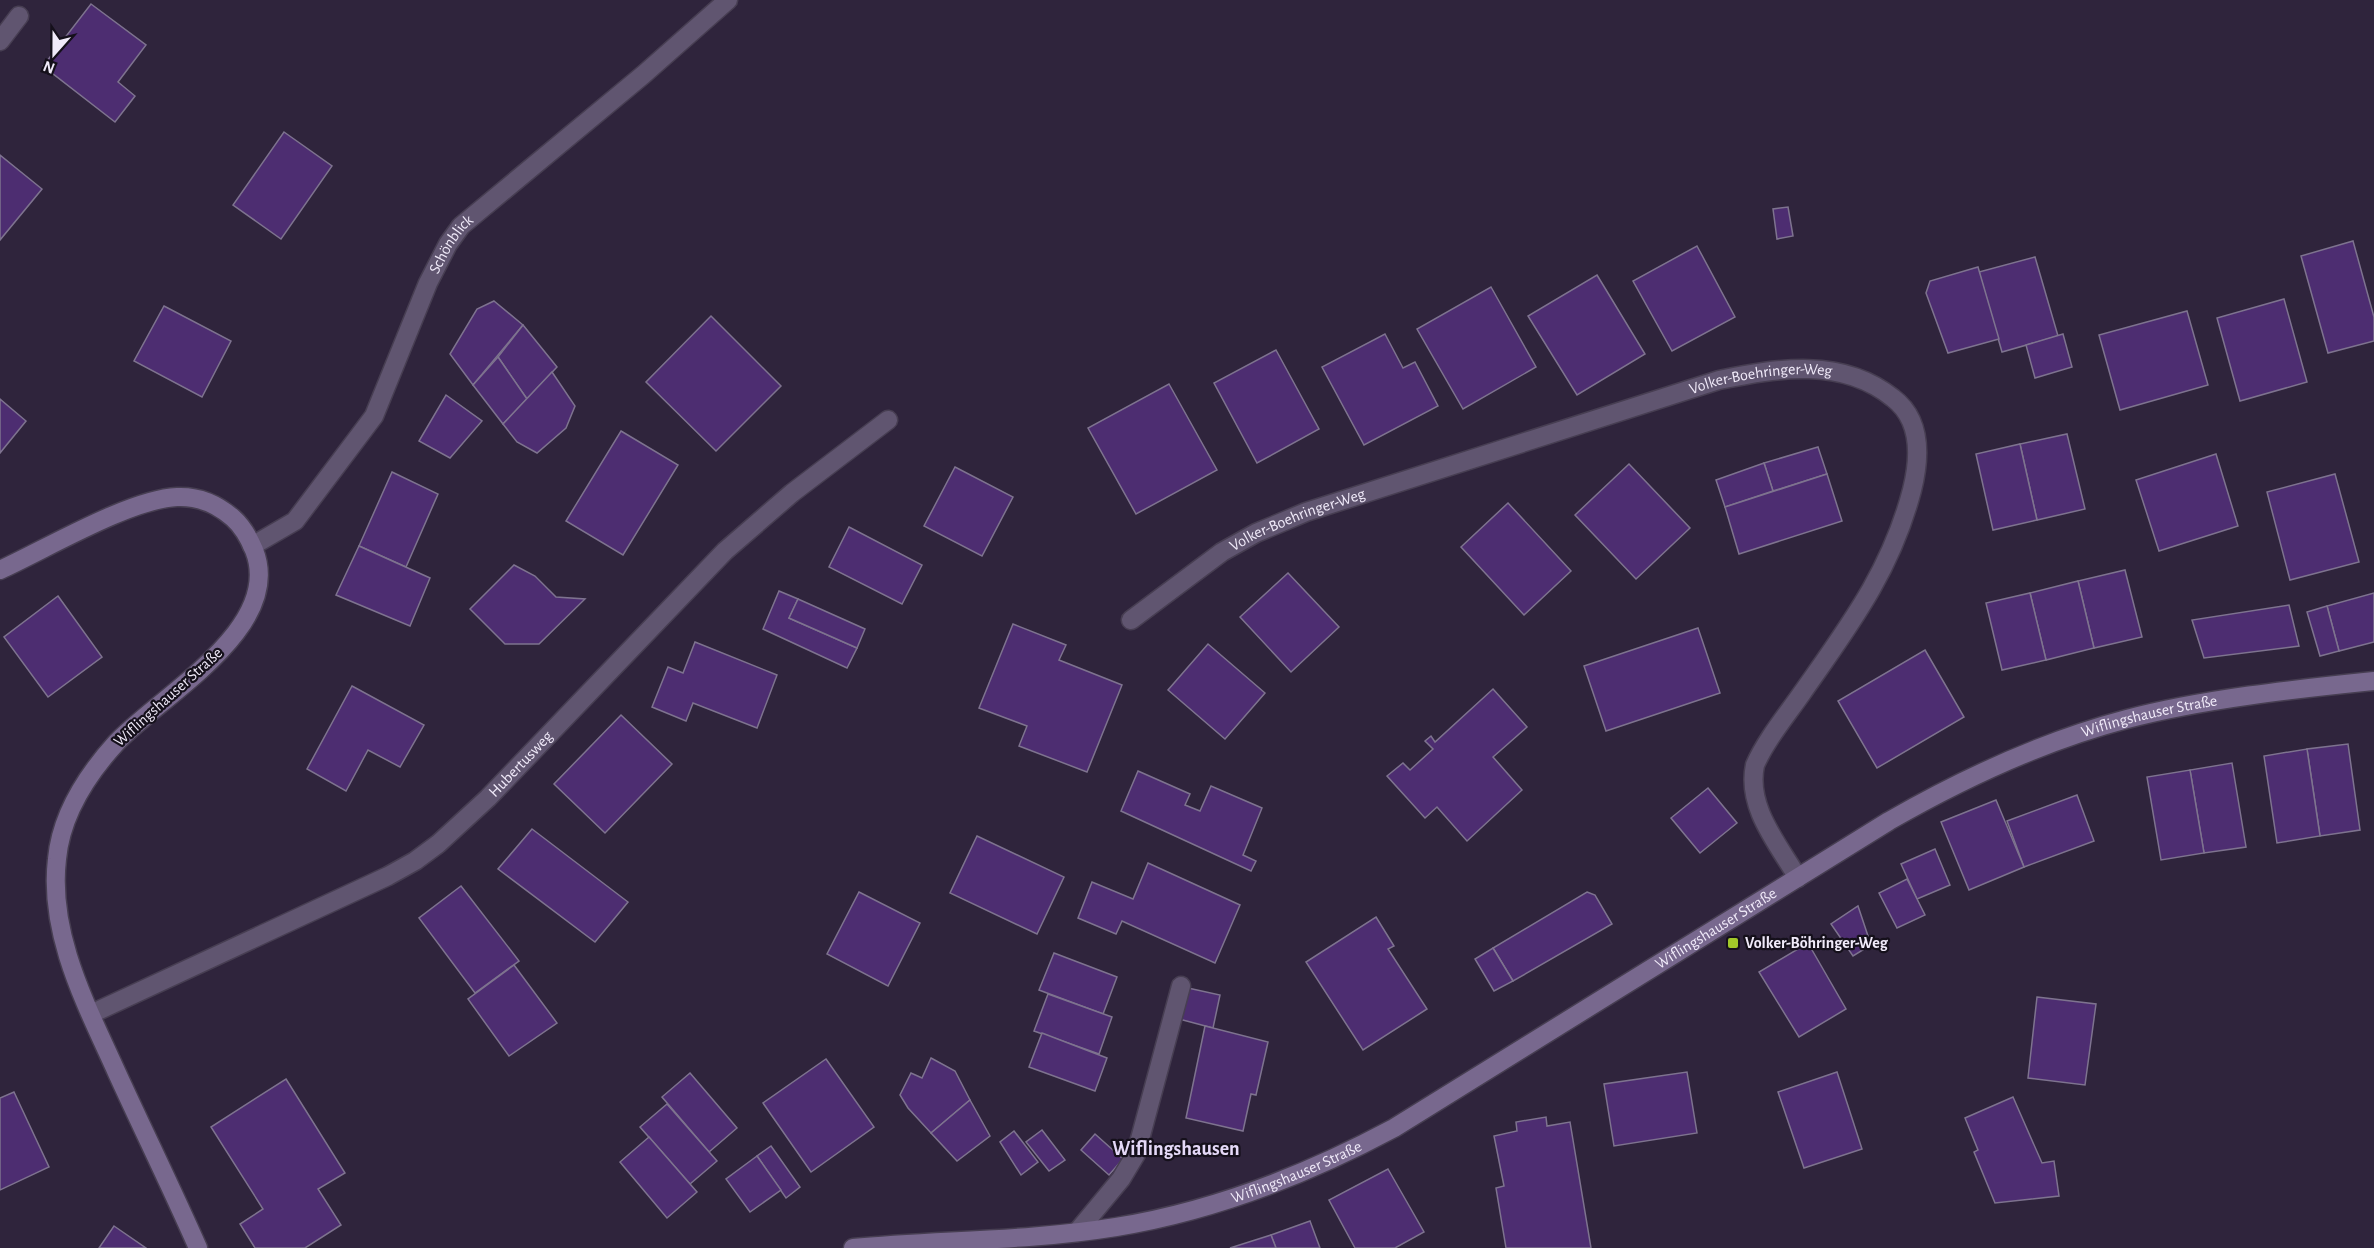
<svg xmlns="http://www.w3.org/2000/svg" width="2374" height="1248" font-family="'Alegreya Sans',sans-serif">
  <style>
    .building { fill: #4d2d71; stroke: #7e738f; stroke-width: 1.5 }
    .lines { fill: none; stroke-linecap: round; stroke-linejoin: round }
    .lane-casing { stroke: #473e52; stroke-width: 21 }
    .street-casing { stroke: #473e52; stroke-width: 21 }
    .secondary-casing { stroke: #473e52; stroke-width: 21 }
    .lane { stroke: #605570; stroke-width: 18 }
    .street { stroke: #605570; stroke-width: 18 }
    .secondary { stroke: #78688e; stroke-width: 18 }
    .poi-dot { fill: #a2c929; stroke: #15101b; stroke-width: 2 }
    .labels { text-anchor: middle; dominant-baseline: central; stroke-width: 4.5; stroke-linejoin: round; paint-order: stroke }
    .street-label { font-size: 16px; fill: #f0eaf9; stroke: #15101b }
    .poi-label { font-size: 16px; font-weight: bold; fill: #f0eaf9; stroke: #15101b; text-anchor: start }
    .quarter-label { font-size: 20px; font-weight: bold; fill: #e5d9f8; stroke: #15101b }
  </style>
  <rect width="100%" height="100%" fill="#2f243c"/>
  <!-- building -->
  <g class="building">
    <path d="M91,4L146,45L118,82L135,96L115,122L43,66Z"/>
    <path d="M284,132L332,166L281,239L233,205Z"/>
    <path d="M0,155L42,189L0,240Z"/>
    <path d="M1788,207L1793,236L1777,239L1773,209Z"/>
    <path d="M2353,241L2374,317V341L2328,353L2301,256Z"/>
    <path d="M1697,246L1735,317L1672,351L1633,281Z"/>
    <path d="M2035,257L2058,336L2002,352L1979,272Z"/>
    <path d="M1978,267L1999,339L1948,353L1926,293L1930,281Z"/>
    <path d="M1597,275L1645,354L1577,395L1528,316Z"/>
    <path d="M1491,287L1536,367L1463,409L1417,329Z"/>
    <path d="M2284,299L2307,382L2240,401L2217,318Z"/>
    <path d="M494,301L523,325L473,385L450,354L477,309Z"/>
    <path d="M164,306L231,341L202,397L134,361Z"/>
    <path d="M2187,311L2208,385L2120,410L2099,335Z"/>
    <path d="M711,316L781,386L716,451L646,382Z"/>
    <path d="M523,325L557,367L527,399L498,357Z"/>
    <path d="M1385,334L1403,368L1415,362L1438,406L1364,445L1322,367Z"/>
    <path d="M2063,334L2072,367L2035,378L2026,345Z"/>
    <path d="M1276,350L1319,429L1257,463L1214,383Z"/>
    <path d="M498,357L527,399L503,424L473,385Z"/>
    <path d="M552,372L575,406L566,428L537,453L517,442L503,424Z"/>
    <path d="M1169,384L1217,470L1136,514L1088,428Z"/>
    <path d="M446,395L482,421L450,458L419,441Z"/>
    <path d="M0,399L26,421L0,453Z"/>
    <path d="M621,431L678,465L623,555L566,521Z"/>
    <path d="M2067,434L2085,509L2037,520L2020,444Z"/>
    <path d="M2020,444L2037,520L1993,530L1976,454Z"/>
    <path d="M1818,447L1827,474L1773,491L1764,463Z"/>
    <path d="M2216,454L2238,526L2159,551L2136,480Z"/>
    <path d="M1764,463L1773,491L1725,507L1716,480Z"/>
    <path d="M1629,464L1690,528L1636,579L1575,515Z"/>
    <path d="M955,467L1013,497L982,556L924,526Z"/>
    <path d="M392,472L438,494L406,567L359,546Z"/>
    <path d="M1827,474L1842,521L1739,554L1725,507Z"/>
    <path d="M2335,474L2359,562L2290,580L2267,492Z"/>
    <path d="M1508,503L1571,571L1524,615L1461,547Z"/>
    <path d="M849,527L922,565L902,604L829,567Z"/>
    <path d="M359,546L430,578L410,626L336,595Z"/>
    <path d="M514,565L535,576L556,597L585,599L539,644H505L470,609Z"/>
    <path d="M2125,570L2142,637L2094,648L2078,581Z"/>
    <path d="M1288,573L1339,627L1291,672L1240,617Z"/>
    <path d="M2078,581L2094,648L2046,660L2030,593Z"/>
    <path d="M779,591L798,599L789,618L857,648L847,668L763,629Z"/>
    <path d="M2030,593L2046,660L2002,670L1986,603Z"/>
    <path d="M2374,593V642L2339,651L2327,606Z"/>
    <path d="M58,596L102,657L48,697L4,637Z"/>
    <path d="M798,599L865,629L857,648L789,618Z"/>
    <path d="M2289,605L2299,646L2204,658L2192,620Z"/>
    <path d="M2327,606L2339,651L2320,656L2307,612Z"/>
    <path d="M1013,624L1066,645L1059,660L1122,685L1087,772L1019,746L1027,726L979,708Z"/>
    <path d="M1698,628L1720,693L1606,731L1584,666Z"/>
    <path d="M695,642L777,675L757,728L693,703L686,721L652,707L668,667L683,673Z"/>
    <path d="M1208,644L1265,693L1225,739L1168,690Z"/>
    <path d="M1925,650L1964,717L1877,768L1838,701Z"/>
    <path d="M352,686L424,725L400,767L368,750L346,791L307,769Z"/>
    <path d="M1493,689L1527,727L1493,757L1522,790L1467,841L1437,807L1425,818L1387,776L1403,763L1410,770L1433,749L1425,741L1431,736L1435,742Z"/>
    <path d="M621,715L672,764L605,833L554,784Z"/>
    <path d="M2348,744L2360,830L2320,836L2307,749Z"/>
    <path d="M2307,749L2320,836L2277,843L2264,756Z"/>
    <path d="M2232,763L2246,847L2204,853L2190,770Z"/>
    <path d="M2190,770L2204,853L2161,860L2147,777Z"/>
    <path d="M1138,771L1190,794L1185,805L1200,811L1211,786L1262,808L1243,855L1256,861L1251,871L1121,811Z"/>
    <path d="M1708,788L1737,823L1700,853L1671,818Z"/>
    <path d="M2077,795L2094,841L2024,867L2007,821Z"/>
    <path d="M1996,800L2024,867L1969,890L1941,822Z"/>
    <path d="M532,829L628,902L595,942L498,869Z"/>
    <path d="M977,836L1064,877L1037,934L950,893Z"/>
    <path d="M1935,849L1950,885L1917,899L1901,864Z"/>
    <path d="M1148,863L1240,905L1215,963L1122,921L1116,934L1078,918L1092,882L1133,899Z"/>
    <path d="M1907,879L1925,915L1897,928L1879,893Z"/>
    <path d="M461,886L519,961L475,993L419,918Z"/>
    <path d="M859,892L920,923L888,986L827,954Z"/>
    <path d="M1587,892L1595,895L1612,924L1513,981L1493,948Z"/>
    <path d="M1858,906L1871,945L1853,956L1831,924Z"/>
    <path d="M1376,917L1394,946L1388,949L1427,1009L1363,1050L1306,962Z"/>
    <path d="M1808,943L1846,1009L1799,1037L1759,972Z"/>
    <path d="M1493,948L1513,981L1494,991L1475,959Z"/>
    <path d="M1054,953L1117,977L1103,1014L1039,990Z"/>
    <path d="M514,965L557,1023L509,1056L468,999Z"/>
    <path d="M1188,988L1220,995L1213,1028L1179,1019Z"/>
    <path d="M1048,994L1112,1017L1099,1054L1034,1031Z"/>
    <path d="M2037,997L2096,1004L2085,1085L2028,1078Z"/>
    <path d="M1205,1026L1268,1042L1256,1095L1251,1094L1243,1131L1186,1118Z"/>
    <path d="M1042,1033L1107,1058L1095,1091L1029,1067Z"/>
    <path d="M931,1058L955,1071L970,1100L931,1133L908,1108L900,1095L911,1073L922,1078Z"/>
    <path d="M826,1059L874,1127L811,1172L763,1103Z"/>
    <path d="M1687,1072L1697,1133L1614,1146L1604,1084Z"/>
    <path d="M1837,1072L1862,1149L1804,1168L1778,1092Z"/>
    <path d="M690,1073L737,1128L709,1152L662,1097Z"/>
    <path d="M286,1079L345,1173L318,1189L341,1225L305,1248H255L240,1224L263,1209L211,1127Z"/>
    <path d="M14,1092L49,1167L0,1190V1098Z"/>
    <path d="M2013,1097L2042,1163L2054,1161L2059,1196L1995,1203L1974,1152L1978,1150L1965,1118Z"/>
    <path d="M970,1100L990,1136L957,1161L931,1133Z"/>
    <path d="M667,1104L717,1161L690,1184L640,1127Z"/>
    <path d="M1546,1117L1547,1126L1570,1122L1591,1248H1506L1496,1188L1504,1186L1494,1136L1517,1131L1516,1122Z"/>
    <path d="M1042,1130L1065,1160L1049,1171L1026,1142Z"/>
    <path d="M1014,1131L1038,1162L1021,1175L1000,1142Z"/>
    <path d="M1095,1134L1123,1159L1109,1175L1081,1150Z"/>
    <path d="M649,1137L697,1192L667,1218L620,1162Z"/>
    <path d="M771,1146L800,1187L786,1198L757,1156Z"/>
    <path d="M757,1156L781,1190L750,1212L726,1179Z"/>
    <path d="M1388,1169L1424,1232L1395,1248H1355L1329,1200Z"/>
    <path d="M1310,1221L1320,1248H1276L1271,1235Z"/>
    <path d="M114,1226L146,1248H99Z"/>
    <path d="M1271,1235L1276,1248H1230Z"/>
  </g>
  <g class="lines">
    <defs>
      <path id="lane" d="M1077,1232L1121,1179L1136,1154L1181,986"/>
      <g id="street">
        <path d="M0,41L19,16"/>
        <path id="s1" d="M252,546L295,521L374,416L428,283L448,244L461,226L643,75L728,0"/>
        <path id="s2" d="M1131,620L1222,552L1256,533L1306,512L1719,380C1778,368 1842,357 1893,398C1922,420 1920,458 1912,490C1891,571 1849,626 1802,693C1786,716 1766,740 1755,765C1746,807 1778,844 1798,878"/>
        <path id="s3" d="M91,1014L388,876L415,861L438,844L488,798L725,551L792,493L888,420"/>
      </g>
      <g id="secondary">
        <path d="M0,570C46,549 130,499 177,497C198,496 217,504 233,518C242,526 249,538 254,550C285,628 161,695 116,743C87,775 61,815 57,859C48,935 87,1006 117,1073C144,1132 172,1189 198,1248"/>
        <path id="s4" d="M853,1248C941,1240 1030,1241 1116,1227C1214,1211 1308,1174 1394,1128L1889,821C1964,778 2043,741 2127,719C2202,699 2296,689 2374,681"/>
      </g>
    </defs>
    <!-- lane casing -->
    <use href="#lane" class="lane-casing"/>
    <!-- street casing -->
    <use href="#street" class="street-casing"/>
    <!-- secondary casing -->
    <use href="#secondary" class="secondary-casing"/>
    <!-- lane -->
    <use href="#lane" class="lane"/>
    <!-- street -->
    <use href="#street" class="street"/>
    <!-- secondary -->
    <use href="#secondary" class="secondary"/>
  </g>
  <!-- markers -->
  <rect class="poi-dot" x="1727" y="937" width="12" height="12" rx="3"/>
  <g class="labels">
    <!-- street labels -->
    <g class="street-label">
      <text stroke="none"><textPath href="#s1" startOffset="370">Schönblick</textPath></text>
      <text stroke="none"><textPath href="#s2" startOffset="682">Volker-Boehringer-Weg</textPath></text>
      <text stroke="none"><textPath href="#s2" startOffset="196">Volker-Boehringer-Weg</textPath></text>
      <text transform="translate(168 697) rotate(-42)">Wiflingshauser Straße</text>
      <text stroke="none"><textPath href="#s4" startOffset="1425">Wiflingshauser Straße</textPath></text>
      <text stroke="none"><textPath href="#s3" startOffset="502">Hubertusweg</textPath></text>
      <text stroke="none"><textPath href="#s4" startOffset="939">Wiflingshauser Straße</textPath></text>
      <text stroke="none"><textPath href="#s4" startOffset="453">Wiflingshauser Straße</textPath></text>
    </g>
    <!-- poi labels -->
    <g class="poi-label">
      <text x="1745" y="943">Volker-Böhringer-Weg</text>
    </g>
    <!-- quarter labels -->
    <g class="quarter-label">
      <text x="1176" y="1149">Wiflingshausen</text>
    </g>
  </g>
  <!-- north arrow -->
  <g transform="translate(54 54) rotate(201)" stroke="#15101b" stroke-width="4.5" paint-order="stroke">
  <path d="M0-4.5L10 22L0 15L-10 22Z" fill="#f0eaf9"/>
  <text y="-9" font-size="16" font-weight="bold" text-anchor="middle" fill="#f0eaf9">N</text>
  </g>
</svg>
